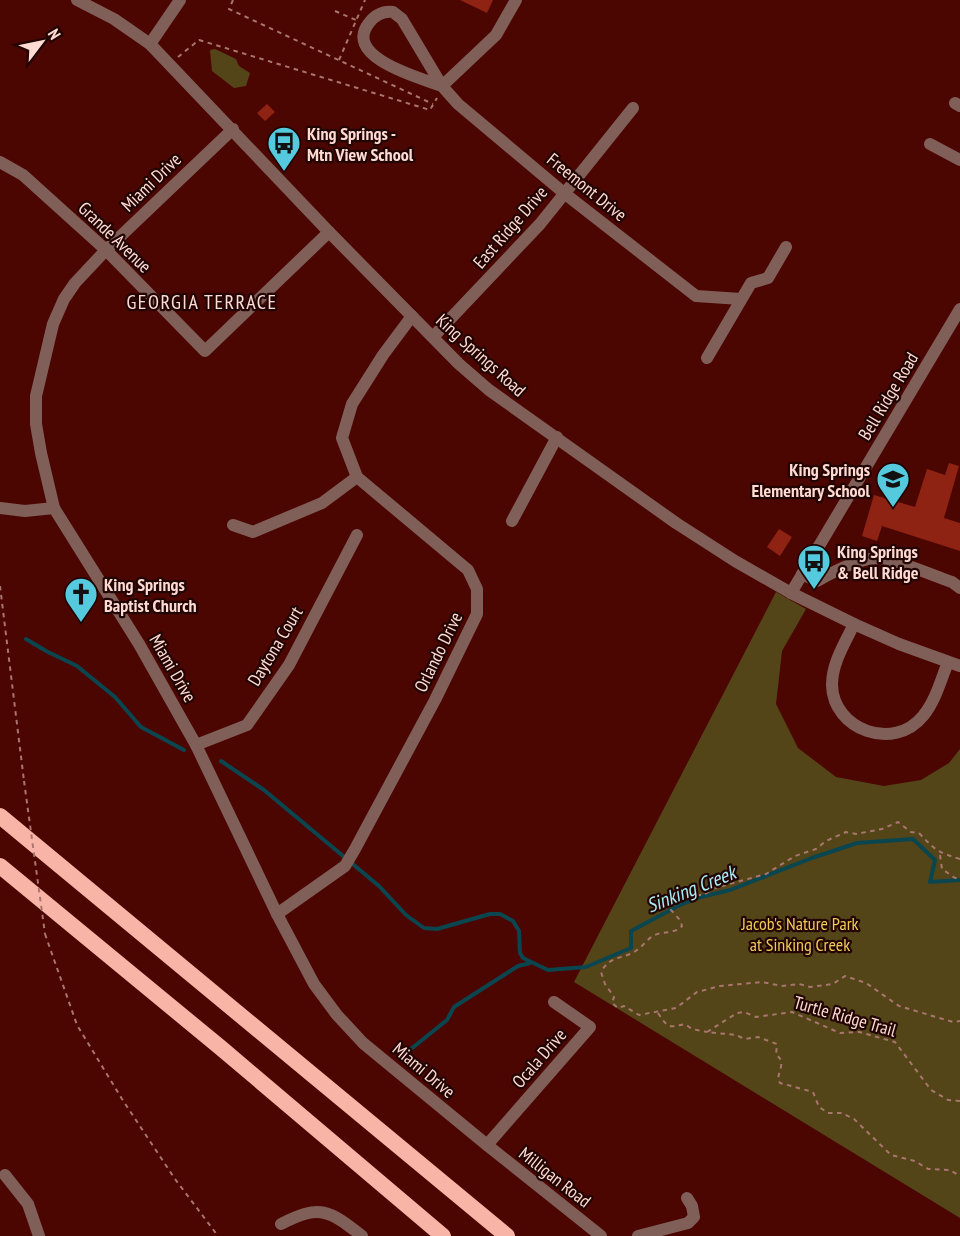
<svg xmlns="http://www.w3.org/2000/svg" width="960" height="1236" font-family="'PT Sans Narrow',sans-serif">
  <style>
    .green { fill: #544518 }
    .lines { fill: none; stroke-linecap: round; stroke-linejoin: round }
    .stream { stroke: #0a464f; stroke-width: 4 }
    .building { fill: #8e2213 }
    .path { stroke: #a9756f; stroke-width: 2; stroke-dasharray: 4.5 4.5; stroke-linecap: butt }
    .minor { stroke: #815f59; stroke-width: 12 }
    .highway { stroke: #f7b4a7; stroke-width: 16 }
    .path-bridge { stroke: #a9756f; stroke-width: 2; stroke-dasharray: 4.5 4.5; stroke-linecap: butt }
    .labels { text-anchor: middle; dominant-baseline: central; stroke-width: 4.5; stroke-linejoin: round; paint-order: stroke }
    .poi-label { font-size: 18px; font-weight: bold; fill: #ffdbd4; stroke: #210502; text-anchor: start }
    .street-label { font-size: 18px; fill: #ffdbd4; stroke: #210502 }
    .park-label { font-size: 18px; fill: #f1cb55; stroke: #210502 }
    .neighbourhood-label { font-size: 20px; letter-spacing: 1.5px; fill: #ffdbd4; stroke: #210502 }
    .water-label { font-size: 20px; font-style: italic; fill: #a9edfb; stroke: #210502 }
  </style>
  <rect width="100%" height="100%" fill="#4c0601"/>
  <!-- green -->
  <g class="green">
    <path d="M215,49L236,59L239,66L250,73L246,86L234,88L212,71L210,50Z"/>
    <path d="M776,592L806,609L782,651L776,704L798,748L836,777L884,786L921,780L949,763L960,749V1218L574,982Z"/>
  </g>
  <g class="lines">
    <!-- stream -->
    <g class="stream">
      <path d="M26,639L46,651L77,666L115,697L141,727L184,750"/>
      <path d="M221,761L264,790L379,886L406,915L424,928L437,929L490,914H500L513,921L519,931L520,953L523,958L548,970L586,967L631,948V931L680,905L701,897L730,890L812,858L857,843L913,839L935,860L930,882L960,880"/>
      <path d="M406,1053L447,1020L454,1007L518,966L530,963"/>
    </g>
  </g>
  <!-- building -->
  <g class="building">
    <path d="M460,0H493L487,13Z"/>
    <path d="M267,104L275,112L265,121L257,113Z"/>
    <path d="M949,463L959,466L944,518L960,523V551L882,526L877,541L862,536L874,495L915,507L927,469L945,475Z"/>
    <path d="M779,529L792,537L780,556L767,547Z"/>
  </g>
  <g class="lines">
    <!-- path -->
    <g class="path">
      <path d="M233,0L229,9L433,104"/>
      <path d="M335,11L356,20"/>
      <path d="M178,57L199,40L430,110L437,98"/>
      <path d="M339,60L365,0"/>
      <path d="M0,586L24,781"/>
      <path d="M940,855L942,869L955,878L960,877"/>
      <path d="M960,859C937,852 935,850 919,833L911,832L898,822L882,829L856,834L846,832L826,841L816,849L795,856L766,874L715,888L703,895H692L676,900L671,910L680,920L682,926C675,934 664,931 655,935C648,938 643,946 637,950C624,960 611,954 601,972L605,984L614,997L612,1003L618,1008L624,1006L639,1015L676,1008L697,992L720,986L762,982L782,986L799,984L810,987L833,984L845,976L866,983L899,1006L953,1022L960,1021"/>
      <path d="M45,934L77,1025L122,1099L175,1179L218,1236"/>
      <path d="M658,1013C668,1028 668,1028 685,1024L692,1029L707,1032"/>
      <path d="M960,1101L948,1100L931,1090L895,1042L859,1032L840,1033L792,1012L756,1017L744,1012L737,1013L707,1032L736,1035L745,1039L758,1037L777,1044L776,1055C786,1061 779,1070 778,1079L780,1083L813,1092L819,1107L828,1113H842L854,1119L891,1155L915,1161L928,1169L950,1170L960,1176"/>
    </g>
    <!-- minor -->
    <g class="minor">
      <path d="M77,0L114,19L150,44L329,232L459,364L489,390L676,523L735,561L791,593L854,624L899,644L960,666"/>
      <path d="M516,0L496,35L442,86C420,78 342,57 369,23C375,15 383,11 393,12L402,19L442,86L458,104L564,193L696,296L741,299"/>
      <path d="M150,44L180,0"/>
      <path d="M955,103L960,106"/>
      <path d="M233,129L106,250L75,283L64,299L53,324L36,396V424L41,453L54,508L139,644L196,745L277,914L314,984L337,1015L363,1043L487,1145L601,1236"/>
      <path d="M930,144L960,160"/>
      <path d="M0,162L23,175L106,250L205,351L329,232"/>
      <path d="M433,337L540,224L633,108"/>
      <path d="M707,358L751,283L768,278L786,247"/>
      <path d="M0,508L25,511L54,508"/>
      <path d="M512,521L557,437"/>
      <path d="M233,525L253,532L322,503L357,477"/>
      <path d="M802,574L817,581C835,571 859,558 880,558C892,558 937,577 952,582L960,588"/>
      <path d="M791,593L960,309"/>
      <path d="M854,624C845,643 832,663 832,685C833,730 894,752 923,716C935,702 941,680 948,662"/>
      <path d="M196,745L247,725L289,665L357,535"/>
      <path d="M277,914L345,866L355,849L435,700L477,614V589L468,570L357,477L342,438L352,404L383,355L412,316"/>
      <path d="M487,1145L590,1027L554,1002"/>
      <path d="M5,1175L28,1204L39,1236"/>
      <path d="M281,1224C320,1204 329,1210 362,1236"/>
      <path d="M638,1236L688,1223L694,1217L692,1206L687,1198"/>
    </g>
    <!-- highway -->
    <g class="highway">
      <path d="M0,816L507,1236"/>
      <path d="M0,866L221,1048L443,1236"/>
    </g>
    <!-- path-bridge -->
    <path class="path-bridge" d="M24,781L45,934"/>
  </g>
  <!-- icons -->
  <defs>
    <symbol id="bus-pin" viewBox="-11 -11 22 30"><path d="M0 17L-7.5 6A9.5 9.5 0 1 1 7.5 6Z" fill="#55cadf" stroke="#210502"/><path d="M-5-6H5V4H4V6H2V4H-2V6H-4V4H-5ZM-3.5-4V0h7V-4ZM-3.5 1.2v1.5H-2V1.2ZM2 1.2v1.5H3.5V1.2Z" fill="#111"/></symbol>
    <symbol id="school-pin" viewBox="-11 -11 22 30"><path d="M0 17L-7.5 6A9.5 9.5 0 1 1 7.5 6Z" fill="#55cadf" stroke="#210502"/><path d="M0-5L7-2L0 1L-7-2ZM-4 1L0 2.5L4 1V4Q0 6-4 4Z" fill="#111"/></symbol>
    <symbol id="church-pin" viewBox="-11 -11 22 30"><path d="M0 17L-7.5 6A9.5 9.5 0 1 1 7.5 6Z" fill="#55cadf" stroke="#210502"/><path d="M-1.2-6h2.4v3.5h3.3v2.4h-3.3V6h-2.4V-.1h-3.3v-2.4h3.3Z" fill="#111"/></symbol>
  </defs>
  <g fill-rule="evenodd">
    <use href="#bus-pin" x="265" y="124" width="38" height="52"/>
    <use href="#school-pin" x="874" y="460" width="38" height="52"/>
    <use href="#bus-pin" x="795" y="542" width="38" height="52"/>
    <use href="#church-pin" x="62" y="575" width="38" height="52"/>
  </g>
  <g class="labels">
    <!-- poi labels -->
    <g class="poi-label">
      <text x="307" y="133">King Springs -<tspan x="307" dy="21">Mtn View School</tspan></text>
      <text x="870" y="469" text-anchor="end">King Springs<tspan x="870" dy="21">Elementary School</tspan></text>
      <text x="837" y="551">King Springs<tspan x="837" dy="21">&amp; Bell Ridge</tspan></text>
      <text x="104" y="584">King Springs<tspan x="104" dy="21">Baptist Church</tspan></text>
    </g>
    <!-- street labels -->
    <g class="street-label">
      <text transform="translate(151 182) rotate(-44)">Miami Drive</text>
      <text transform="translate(587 187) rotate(39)">Freemont Drive</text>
      <text transform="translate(510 227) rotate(-49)">East Ridge Drive</text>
      <text transform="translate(115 237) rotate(44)">Grande Avenue</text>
      <text transform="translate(481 355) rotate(42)">King Springs Road</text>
      <text transform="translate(888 396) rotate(-59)">Bell Ridge Road</text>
      <text transform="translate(275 646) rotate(-59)">Daytona Court</text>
      <text transform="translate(438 652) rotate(-64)">Orlando Drive</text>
      <text transform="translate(173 668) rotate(60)">Miami Drive</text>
      <text transform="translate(845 1016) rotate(16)">Turtle Ridge Trail</text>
      <text transform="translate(539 1058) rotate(-49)">Ocala Drive</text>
      <text transform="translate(424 1070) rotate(40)">Miami Drive</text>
      <text transform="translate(555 1177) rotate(38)">Milligan Road</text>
    </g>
    <!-- park labels -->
    <g class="park-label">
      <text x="800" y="923">Jacob's Nature Park<tspan x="800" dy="21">at Sinking Creek</tspan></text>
    </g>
    <!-- neighbourhood labels -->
    <g class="neighbourhood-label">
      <text x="202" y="302">GEORGIA TERRACE</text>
    </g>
    <!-- water labels -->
    <g class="water-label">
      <text transform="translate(691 889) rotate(-22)">Sinking Creek</text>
    </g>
  </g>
  <!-- north arrow -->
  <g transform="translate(42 42) rotate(58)" stroke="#210502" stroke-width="4.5" paint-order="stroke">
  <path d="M0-4.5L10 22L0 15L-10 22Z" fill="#ffdbd4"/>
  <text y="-9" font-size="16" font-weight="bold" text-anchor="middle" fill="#ffdbd4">N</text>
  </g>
</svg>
